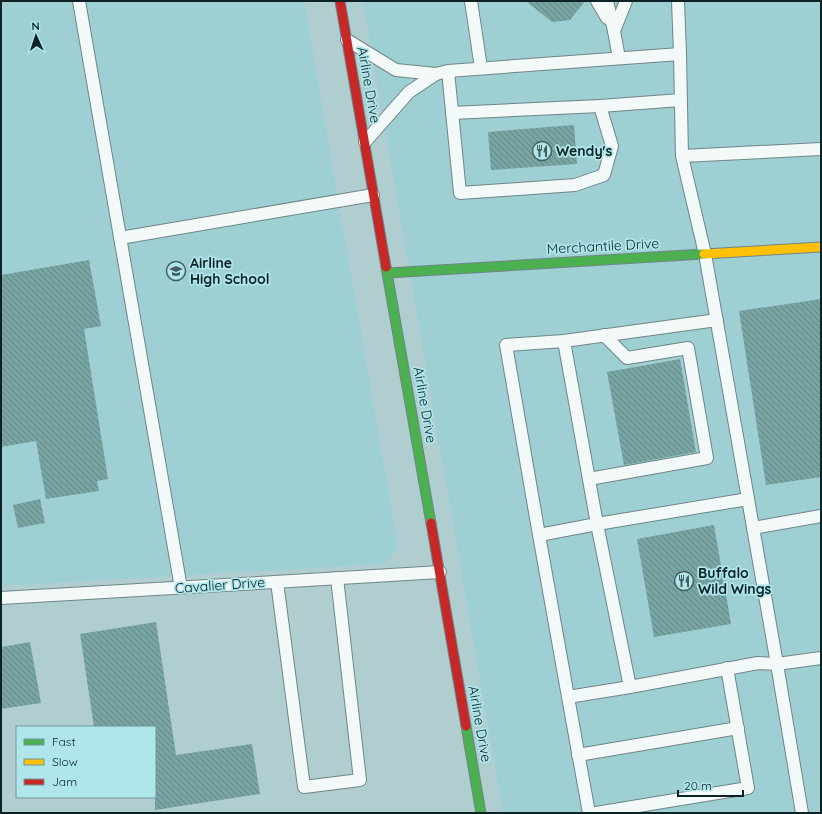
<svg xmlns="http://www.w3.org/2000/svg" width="822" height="814" font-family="Quicksand,sans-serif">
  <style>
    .built { fill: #9ecfd3 }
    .building { fill: url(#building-back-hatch) }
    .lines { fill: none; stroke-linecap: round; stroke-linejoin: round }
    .lane-casing { stroke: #6f8687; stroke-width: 14 }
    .fast-casing { stroke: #6f8687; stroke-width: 11 }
    .slow-casing { stroke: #6f8687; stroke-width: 11 }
    .jam-casing { stroke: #6f8687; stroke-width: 11 }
    .lane { stroke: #f3f8f8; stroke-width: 12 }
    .fast { stroke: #4caf50; stroke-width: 9 }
    .slow { stroke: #ffc107; stroke-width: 9 }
    .jam { stroke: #c62828; stroke-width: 9 }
    .labels { text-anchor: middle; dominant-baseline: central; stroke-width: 3.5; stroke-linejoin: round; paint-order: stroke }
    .street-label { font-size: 14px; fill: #0c2224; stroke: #afe6eb }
    .poi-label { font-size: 14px; font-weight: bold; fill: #0c2224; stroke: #afe6eb; text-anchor: start }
  </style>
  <defs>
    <pattern id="building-back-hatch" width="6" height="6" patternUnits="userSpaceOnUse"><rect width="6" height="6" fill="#78a4a2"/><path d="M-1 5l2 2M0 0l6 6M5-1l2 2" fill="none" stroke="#618584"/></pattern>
  </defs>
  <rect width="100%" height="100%" fill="#b0ced0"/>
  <!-- built -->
  <g class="built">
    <path d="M1,1H304L397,541V549L391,558L383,564L1,586Z"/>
    <path d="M363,1H821V813H503Z"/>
  </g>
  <!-- building -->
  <g class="building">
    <path d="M526,1H585L570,20L552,22Z"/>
    <path d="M574,125L577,164L491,170L488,132Z"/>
    <path d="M89,260L101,326L84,329L108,479L97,481L99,491L46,499L36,441L1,447V275Z"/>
    <path d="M821,299V477L766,485L739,311Z"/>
    <path d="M680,359L696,452L624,465L607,372Z"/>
    <path d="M40,499L45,523L18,528L13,505Z"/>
    <path d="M714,525L731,624L654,637L637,539Z"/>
    <path d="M156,622L176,755L252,744L260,794L155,810V727H94L80,634Z"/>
    <path d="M30,642L41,703L1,709V647Z"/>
  </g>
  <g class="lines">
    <defs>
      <g id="lane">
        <path d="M79,1L181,588"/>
        <path d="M471,1L481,68"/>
        <path d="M597,1L607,18"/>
        <path d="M607,1L614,31L619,58"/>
        <path d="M678,1L680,54L682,156"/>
        <path d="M614,31L626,1"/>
        <path d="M347,40L396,70L436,74"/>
        <path d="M448,71L460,193L575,185L604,175L612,146L600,106"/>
        <path d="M452,113L600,106L681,100"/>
        <path d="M365,142L409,92L436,74L448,71L680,54"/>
        <path d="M120,238L373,195"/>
        <path d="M717,320L564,341L597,524L748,499"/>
        <path d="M589,479L707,458L688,348L627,358L604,335"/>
        <path d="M753,528L821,516"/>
        <path d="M539,535L506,345L564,341"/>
        <path d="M277,582L304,787L360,780L337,578"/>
        <path d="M1,598L242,584L440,572"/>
        <path d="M630,687L568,697L539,535L597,524L630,687L758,663L777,664L821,658"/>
        <path d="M568,697L589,813"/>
        <path d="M578,755L738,728"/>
        <path d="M596,813L748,788L727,668"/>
        <path d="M802,813L777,664L705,254L682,156L821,149"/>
      </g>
      <g id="fast">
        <path d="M386,267L431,523"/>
        <path d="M388,273L704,254"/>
        <path d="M466,726L481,813"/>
      </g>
      <path id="slow" d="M704,254L821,247"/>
      <g id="jam">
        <path d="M340,1L386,267"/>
        <path d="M431,523L466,726"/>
      </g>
    </defs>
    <!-- lane casing -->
    <use href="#lane" class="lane-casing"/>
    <!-- fast casing -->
    <use href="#fast" class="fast-casing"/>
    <!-- slow casing -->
    <use href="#slow" class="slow-casing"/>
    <!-- jam casing -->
    <use href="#jam" class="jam-casing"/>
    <!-- lane -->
    <use href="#lane" class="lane"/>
    <!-- fast -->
    <use href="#fast" class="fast"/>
    <!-- slow -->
    <use href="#slow" class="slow"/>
    <!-- jam -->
    <use href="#jam" class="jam"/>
  </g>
  <!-- icons -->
  <defs>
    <symbol id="restaurant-ring" viewBox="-11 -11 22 22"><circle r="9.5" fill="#afe6eb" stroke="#455e60" stroke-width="1.5"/><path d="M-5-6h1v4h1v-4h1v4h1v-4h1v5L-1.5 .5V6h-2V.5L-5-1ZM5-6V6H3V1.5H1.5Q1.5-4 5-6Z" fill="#455e60"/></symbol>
    <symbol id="school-ring" viewBox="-11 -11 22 22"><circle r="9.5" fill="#afe6eb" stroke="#455e60" stroke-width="1.5"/><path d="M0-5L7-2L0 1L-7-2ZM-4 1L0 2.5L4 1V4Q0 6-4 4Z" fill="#455e60"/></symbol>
  </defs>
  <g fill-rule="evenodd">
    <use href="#restaurant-ring" x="531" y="140" width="22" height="22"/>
    <use href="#school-ring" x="165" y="260" width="22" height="22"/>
    <use href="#restaurant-ring" x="673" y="570" width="22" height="22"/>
  </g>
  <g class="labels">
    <!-- street labels -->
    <g class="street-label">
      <text transform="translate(369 85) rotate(80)">Airline Drive</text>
      <text transform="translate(603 246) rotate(-3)">Merchantile Drive</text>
      <text transform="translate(425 405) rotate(80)">Airline Drive</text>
      <text transform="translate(220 585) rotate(-4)">Cavalier Drive</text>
      <text transform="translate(480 724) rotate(80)">Airline Drive</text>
    </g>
    <!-- poi labels -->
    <g class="poi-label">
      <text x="556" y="151">Wendy's</text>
      <text x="190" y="263">Airline<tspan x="190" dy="16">High School</tspan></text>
      <text x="698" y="573">Buffalo<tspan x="698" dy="16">Wild Wings</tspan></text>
    </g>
  </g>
  <!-- border -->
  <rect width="822" height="814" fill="none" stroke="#0c2224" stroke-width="4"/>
  <!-- legend -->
  <rect x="16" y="726" width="140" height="72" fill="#afe6eb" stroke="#6e989b"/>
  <rect x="24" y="739" width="20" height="6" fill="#4caf50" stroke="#6e989b"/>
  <text x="52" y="746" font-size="12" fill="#0c2224">Fast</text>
  <rect x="24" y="759" width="20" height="6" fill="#ffc107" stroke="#6e989b"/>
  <text x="52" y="766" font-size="12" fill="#0c2224">Slow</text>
  <rect x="24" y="779" width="20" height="6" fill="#c62828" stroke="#6e989b"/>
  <text x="52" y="786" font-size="12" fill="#0c2224">Jam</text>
  <!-- north arrow -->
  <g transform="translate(36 36) rotate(357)" stroke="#afe6eb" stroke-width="3" paint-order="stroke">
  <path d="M0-3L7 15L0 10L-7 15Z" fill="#0c2224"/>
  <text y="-6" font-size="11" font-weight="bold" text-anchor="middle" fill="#0c2224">N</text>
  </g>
  <!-- scale -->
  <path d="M678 790v6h65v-6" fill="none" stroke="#0c2224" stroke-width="2"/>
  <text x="684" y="790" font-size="12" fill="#0c2224" stroke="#afe6eb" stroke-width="3" paint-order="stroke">20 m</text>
</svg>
